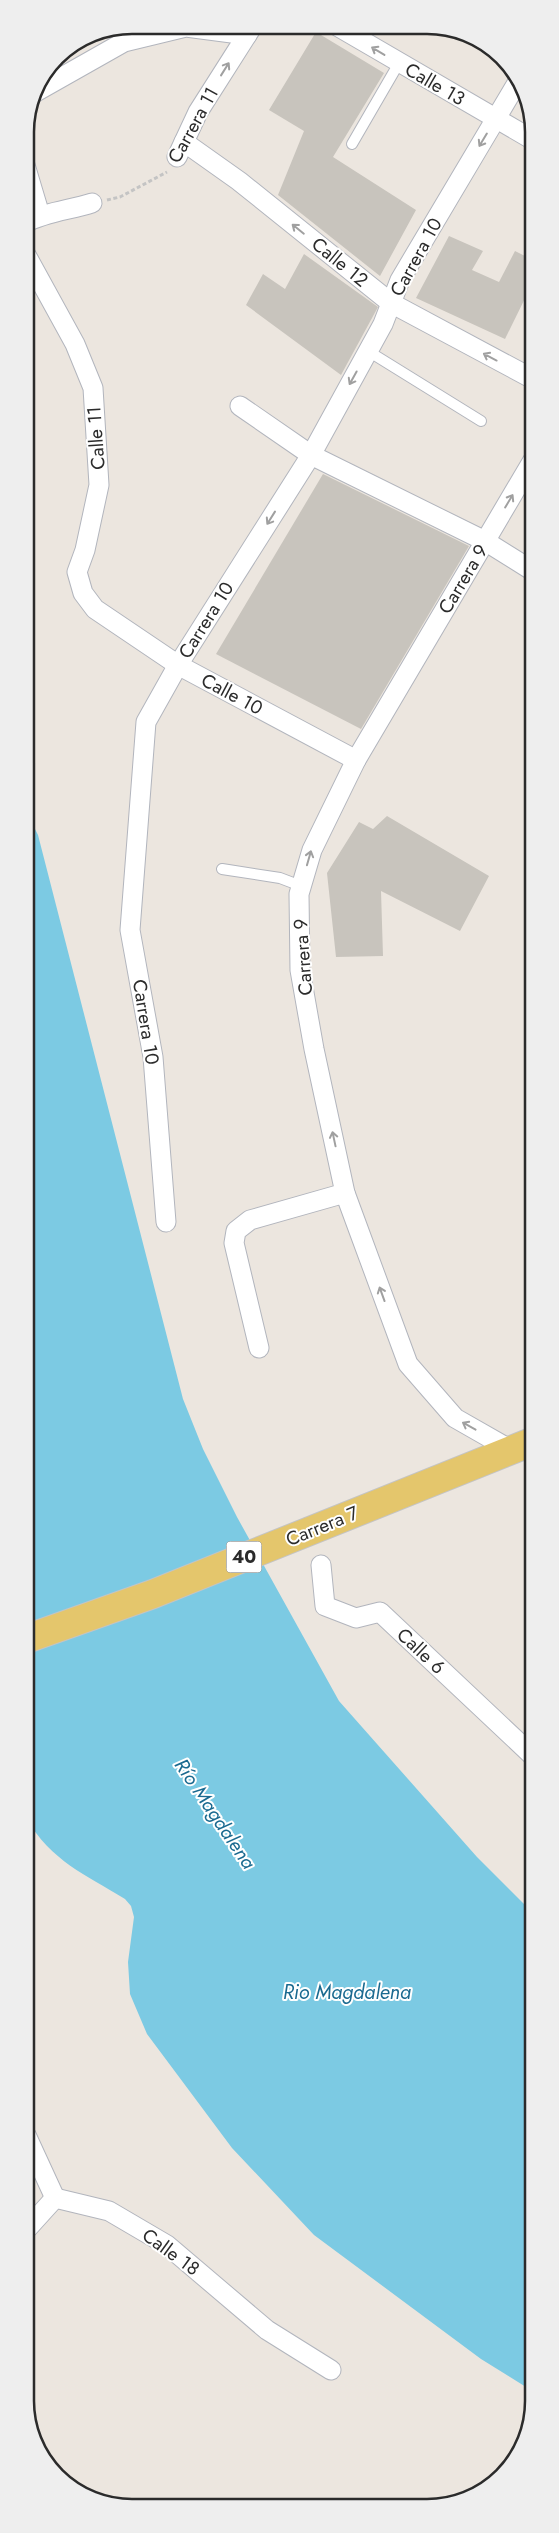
<svg xmlns="http://www.w3.org/2000/svg" width="559" height="2533" font-family="Jost,sans-serif">
  <style>
    .water { fill: #7ccae3 }
    .building { fill: #c8c4bd }
    .lines { fill: none; stroke-linecap: round; stroke-linejoin: round }
    .lane-casing { stroke: #b2b5bd; stroke-width: 12 }
    .street-casing { stroke: #b2b5bd; stroke-width: 21 }
    .primary-casing { stroke: #c4c4c4; stroke-width: 30 }
    .path { stroke: #c4c4c4; stroke-width: 3; stroke-dasharray: 4 2.5; stroke-linecap: butt }
    .lane { stroke: #fff; stroke-width: 10 }
    .street { stroke: #fff; stroke-width: 19 }
    .primary { stroke: #e4c66c; stroke-width: 28 }
    .oneway { stroke: #a0a0a0 }
    .labels { text-anchor: middle; dominant-baseline: central; stroke-width: 4; stroke-linejoin: round; paint-order: stroke }
    .shield { fill: #fff; stroke: #6b6b6b; stroke-width: 1 }
    .shield-label { font-size: 18px; font-weight: bold; fill: #2b2b2b }
    .street-label { font-size: 19px; fill: #2b2b2b; stroke: #fff }
    .water-label { font-size: 20px; font-style: italic; fill: #1a6a90; stroke: #fff }
    .rim { fill: none; stroke: #2b2b2b; stroke-width: 2.5 }
  </style>
  <rect width="100%" height="100%" fill="#ece6df"/>
  <!-- water -->
  <path class="water" d="M25,809L38,835L183,1399L203,1449L237,1517L339,1701L477,1857L534,1914V2392L481,2359L314,2235L232,2148L147,2034L130,1994L128,1962L134,1917L131,1906L125,1899C85,1874 52,1862 26,1818Z"/>
  <!-- building -->
  <g class="building">
    <path d="M316,32L384,73L333,157L416,210L380,276L278,195L304,131L269,110Z"/>
    <path d="M449,236L483,251L472,270L499,282L515,251L533,260V282L505,339L416,298Z"/>
    <path d="M304,254L378,307L341,375L246,305L263,274L285,289Z"/>
    <path d="M323,474L469,546L361,729L216,654Z"/>
    <path d="M387,816L489,876L460,931L381,891L383,956L336,957L327,873L359,822L373,829Z"/>
  </g>
  <g class="lines">
    <defs>
      <g id="lane">
        <path d="M352,144L399,63"/>
        <path d="M368,351L481,421"/>
        <path d="M222,869L280,878L301,886"/>
      </g>
      <g id="street">
        <path d="M337,26L533,140"/>
        <path d="M32,94L124,42L186,27L247,35"/>
        <path d="M184,142L239,181L391,303L533,379"/>
        <path d="M177,157L198,112L252,27"/>
        <path d="M25,165L40,215"/>
        <path d="M25,223C45,212 70,210 92,203"/>
        <path d="M25,253L75,344L93,388L99,485L85,550L77,572L83,593L95,609L178,665L356,760"/>
        <path d="M240,406L311,455L485,541L533,571"/>
        <path d="M166,1222L153,1057L130,930L146,722L178,665L311,455L383,324L400,280L517,83"/>
        <path d="M259,1348L234,1243L236,1231L250,1220L345,1193"/>
        <path d="M511,1450L455,1418L408,1364L345,1193L314,1049L300,970L299,894L312,850L356,760L533,460"/>
        <path d="M321,1565L325,1606L356,1618L380,1612L534,1757"/>
        <path d="M26,2135L55,2198"/>
        <path d="M55,2198L109,2211L167,2245L267,2330L331,2370"/>
        <path d="M26,2230L55,2198"/>
      </g>
      <path id="primary" d="M26,1639L153,1594L534,1441"/>
    </defs>
    <!-- lane casing -->
    <use href="#lane" class="lane-casing"/>
    <!-- street casing -->
    <use href="#street" class="street-casing"/>
    <!-- primary casing -->
    <use href="#primary" class="primary-casing"/>
    <!-- path -->
    <path class="path" d="M107,200L120,197L167,172"/>
    <!-- lane -->
    <use href="#lane" class="lane"/>
    <!-- street -->
    <use href="#street" class="street"/>
    <!-- primary -->
    <use href="#primary" class="primary"/>
  </g>
  <!-- one-way arrows -->
  <defs><path id="oneway-shaft" d="M-6 0H5M1.5-3L5.5 0L1.5 3" fill="none" stroke-width="1.6" stroke-linecap="round" stroke-linejoin="round" transform="scale(1.25)"/></defs>
  <g class="oneway">
    <use href="#oneway-shaft" transform="translate(378 51) rotate(-149)"/>
    <use href="#oneway-shaft" transform="translate(225 69) rotate(-58)"/>
    <use href="#oneway-shaft" transform="translate(483 140) rotate(121)"/>
    <use href="#oneway-shaft" transform="translate(298 229) rotate(-141)"/>
    <use href="#oneway-shaft" transform="translate(490 357) rotate(-152)"/>
    <use href="#oneway-shaft" transform="translate(353 378) rotate(119)"/>
    <use href="#oneway-shaft" transform="translate(509 501) rotate(-59)"/>
    <use href="#oneway-shaft" transform="translate(271 518) rotate(122)"/>
    <use href="#oneway-shaft" transform="translate(309 858) rotate(-74)"/>
    <use href="#oneway-shaft" transform="translate(334 1139) rotate(-102)"/>
    <use href="#oneway-shaft" transform="translate(382 1294) rotate(-110)"/>
    <use href="#oneway-shaft" transform="translate(469 1426) rotate(-151)"/>
  </g>
  <g class="labels">
    <!-- shield labels -->
    <rect class="shield" x="226.5" y="1541.5" width="35" height="31" rx="4"/>
    <g class="shield-label">
      <text x="244" y="1557">40</text>
    </g>
    <!-- street labels -->
    <g class="street-label">
      <text transform="translate(435 84) rotate(30)">Calle 13</text>
      <text transform="translate(193 125) rotate(-61)">Carrera 11</text>
      <text transform="translate(416 257) rotate(-61)">Carrera 10</text>
      <text transform="translate(340 262) rotate(39)">Calle 12</text>
      <text transform="translate(96 438) rotate(-94)">Calle 11</text>
      <text transform="translate(463 579) rotate(-59)">Carrera 9</text>
      <text transform="translate(206 620) rotate(-58)">Carrera 10</text>
      <text transform="translate(232 694) rotate(28)">Calle 10</text>
      <text transform="translate(303 957) rotate(-94)">Carrera 9</text>
      <text transform="translate(146 1022) rotate(81)">Carrera 10</text>
      <text transform="translate(322 1526) rotate(-22)">Carrera 7</text>
      <text transform="translate(421 1651) rotate(43)">Calle 6</text>
      <text transform="translate(171 2252) rotate(36)">Calle 18</text>
    </g>
    <!-- water labels -->
    <g class="water-label">
      <text transform="translate(215 1814) rotate(56)">Río Magdalena</text>
      <text x="347" y="1992">Rio Magdalena</text>
    </g>
  </g>
  <!-- crop -->
  <path d="M0 0H559V2533H0ZM132 34H427A98 98 0 0 1 525 132V2401A98 98 0 0 1 427 2499H132A98 98 0 0 1 34 2401V132A98 98 0 0 1 132 34Z" fill="#eee" fill-rule="evenodd"/>
  <path class="rim" d="M132 34H427A98 98 0 0 1 525 132V2401A98 98 0 0 1 427 2499H132A98 98 0 0 1 34 2401V132A98 98 0 0 1 132 34Z"/>
</svg>
